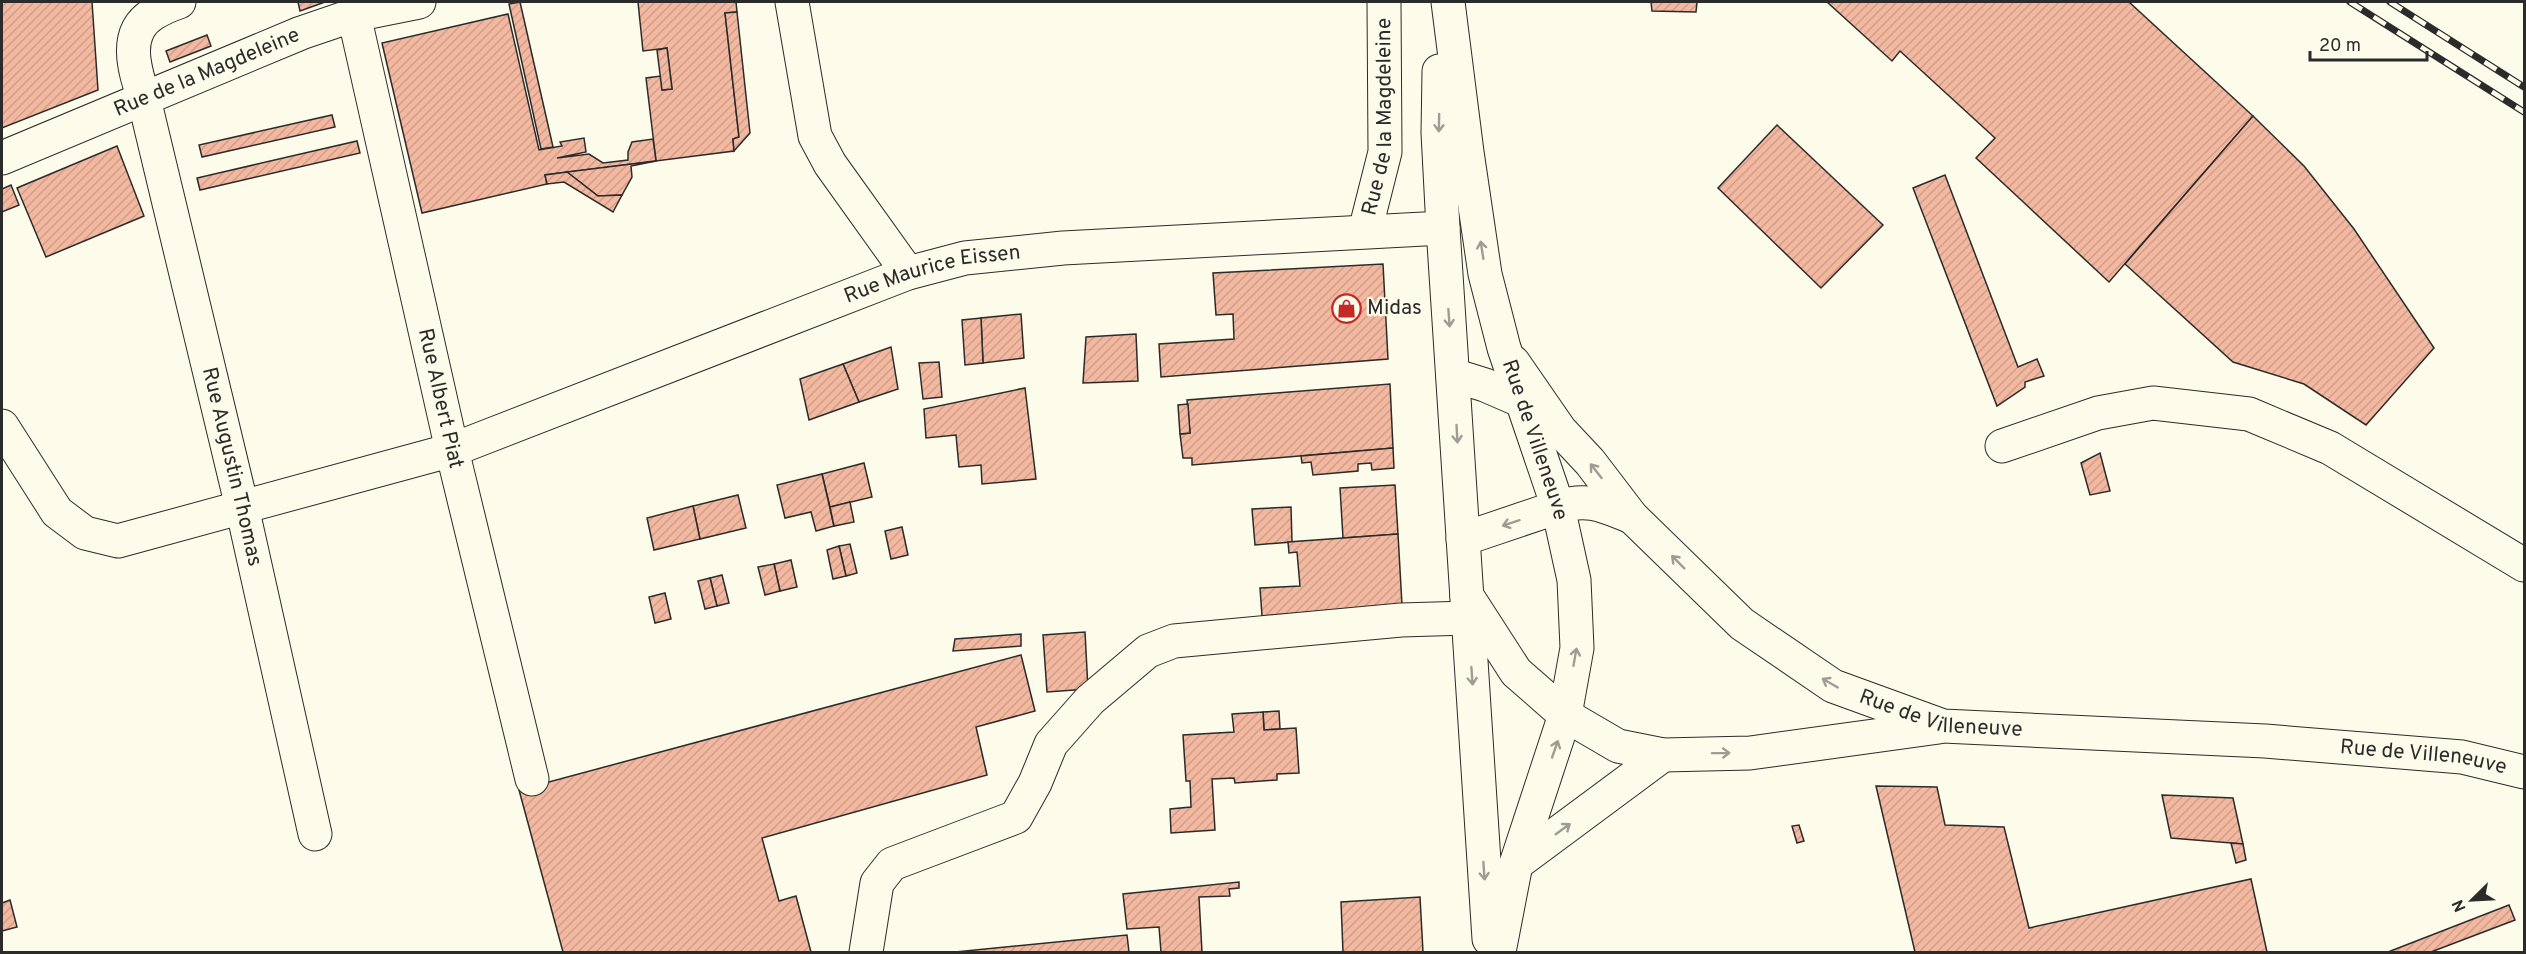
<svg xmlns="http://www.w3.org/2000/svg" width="2526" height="954" font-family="Overpass,sans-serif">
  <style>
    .building { fill: url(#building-hatch); stroke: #2b2b2b; stroke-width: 1.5 }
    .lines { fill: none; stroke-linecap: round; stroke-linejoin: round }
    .minor-casing { stroke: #2b2b2b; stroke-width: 35 }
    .major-casing { stroke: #2b2b2b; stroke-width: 35 }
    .minor { stroke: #fdfbea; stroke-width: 33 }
    .major { stroke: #fdfbea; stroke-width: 33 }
    .rail-casing { stroke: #2b2b2b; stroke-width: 7 }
    .rail { stroke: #fdfbea; stroke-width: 4.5; stroke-dasharray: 14; stroke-linecap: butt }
    .oneway { stroke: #9e9d94 }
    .labels { text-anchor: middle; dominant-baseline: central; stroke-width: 4.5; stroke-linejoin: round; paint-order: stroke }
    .street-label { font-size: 21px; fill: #2b2b2b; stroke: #fdfbea }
    .poi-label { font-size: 21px; fill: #2b2b2b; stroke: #fdfbea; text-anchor: start }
  </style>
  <defs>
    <pattern id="building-hatch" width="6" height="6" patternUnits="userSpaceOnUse" patternTransform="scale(1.5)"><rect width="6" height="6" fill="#f2b8a0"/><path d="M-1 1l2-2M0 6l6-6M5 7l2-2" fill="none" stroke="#d09e8a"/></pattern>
  </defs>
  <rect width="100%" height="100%" fill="#fdfbea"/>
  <!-- building -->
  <g class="building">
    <path d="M2,2H92L98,90L2,128Z"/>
    <path d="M298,2H325L300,11Z"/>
    <path d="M520,2L553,147L541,149L509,4Z"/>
    <path d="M638,2H736L737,12L725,13L739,137L733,139L734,151L656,161L646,78L661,76L662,90L672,89L667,48L643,51Z"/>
    <path d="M1651,2H1697L1696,12L1652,11Z"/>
    <path d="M1827,2H2129L2253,116L2109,282L1976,158L1995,138L1900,51L1892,61Z"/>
    <path d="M737,12L750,133L734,151L733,139L739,137L725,13Z"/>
    <path d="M508,14L539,150L562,146L560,142L584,138L586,152L557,158L589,154L603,163L628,160V152L632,142L653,139L656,161L545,175L547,184L422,213L382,43Z"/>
    <path d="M207,35L211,46L170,62L166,51Z"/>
    <path d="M667,48L672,89L662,90L657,50Z"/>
    <path d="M332,115L335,127L202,157L199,145Z"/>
    <path d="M2253,116L2304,166L2354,229L2434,348L2366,425L2304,384L2233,362L2125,264Z"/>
    <path d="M1777,125L1883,225L1821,288L1718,188Z"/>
    <path d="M357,141L360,153L200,190L197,178Z"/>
    <path d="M117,146L144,216L46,257L17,188Z"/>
    <path d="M656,161L631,166L632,177L622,195L598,196L567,172Z"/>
    <path d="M567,172L598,196L622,195L613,212L564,182L547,184L545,175Z"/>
    <path d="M1945,175L2018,367L2037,359L2044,376L2025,382V387L1997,406L1913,188Z"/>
    <path d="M11,185L19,205L2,212V189Z"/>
    <path d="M1383,264L1388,359L1161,377L1159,344L1234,339L1233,314L1216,315L1213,273Z"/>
    <path d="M1021,314L1024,358L983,363L981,318Z"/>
    <path d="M981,318L983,363L965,365L962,320Z"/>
    <path d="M1136,334L1138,381L1083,383L1086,337Z"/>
    <path d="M891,347L898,389L859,402L843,364Z"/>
    <path d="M939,362L942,397L923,399L919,363Z"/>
    <path d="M843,364L859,402L809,420L800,379Z"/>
    <path d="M1390,384L1393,448L1192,465V458H1183L1180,434L1190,433L1187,400Z"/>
    <path d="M1025,388L1036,479L982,484L981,465L959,467L956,435L926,438L924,409Z"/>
    <path d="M1188,404L1190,433L1180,434L1178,405Z"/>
    <path d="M1393,448L1394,468L1372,470L1371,463L1358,464V471L1313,475L1311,462L1302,463L1301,456Z"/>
    <path d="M2100,453L2110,491L2090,495L2081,463Z"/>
    <path d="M864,463L872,497L830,507L822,474Z"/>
    <path d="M822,474L834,526L816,531L811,512L785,518L777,485Z"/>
    <path d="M1395,485L1398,534L1343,538L1340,488Z"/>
    <path d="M738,495L746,528L700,539L693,506Z"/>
    <path d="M850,502L854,522L834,526L830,507Z"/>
    <path d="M693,506L700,539L654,550L647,518Z"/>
    <path d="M1291,507L1292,542L1255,545L1252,509Z"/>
    <path d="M902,527L908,555L891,559L885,531Z"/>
    <path d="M1398,534L1402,605L1262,616L1260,588L1300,586L1297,552L1289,553L1288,542Z"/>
    <path d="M850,544L857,573L846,576L839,546Z"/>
    <path d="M839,546L846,576L833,579L827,550Z"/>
    <path d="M791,560L797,587L780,591L774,564Z"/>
    <path d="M774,564L780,591L765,595L758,567Z"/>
    <path d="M722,575L729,603L717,606L710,578Z"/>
    <path d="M710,578L717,606L705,609L698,581Z"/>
    <path d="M665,593L671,619L655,623L649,597Z"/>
    <path d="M1085,632L1088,689L1047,692L1043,635Z"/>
    <path d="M1021,634V646L953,651L955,639Z"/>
    <path d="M1021,655L1035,711L976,727L987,775L762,838L779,901L796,896L811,952H563L519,790Z"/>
    <path d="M1279,711L1280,729L1264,730L1263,712Z"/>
    <path d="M1263,712L1264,730L1296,728L1299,773L1277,774V780L1235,783L1234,778L1212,779L1215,830L1171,833L1170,809L1191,807L1190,781H1186L1183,735L1234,732L1232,714Z"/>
    <path d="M1876,786L1937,787L1945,825L2004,827L2029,928L2251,879L2267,952H1915Z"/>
    <path d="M2162,795L2233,798L2243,844L2171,838Z"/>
    <path d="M1799,825L1804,841L1797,843L1792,826Z"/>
    <path d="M2231,843L2243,844L2246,860L2236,863Z"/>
    <path d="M1239,882V888L1229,889L1230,896L1199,897L1202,952H1161L1159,927L1127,929L1123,894Z"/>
    <path d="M1420,897L1423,952H1343L1341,902Z"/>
    <path d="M10,900L17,927L2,931V903Z"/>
    <path d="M2509,905L2515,920L2431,952H2388Z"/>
    <path d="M1127,935L1129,952H955Z"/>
  </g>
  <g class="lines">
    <defs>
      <g id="minor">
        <path id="s1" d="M179,2C170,5 161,9 153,14C122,33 135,71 144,99L242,507L315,834"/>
        <path d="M792,2L815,136L830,164L908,273"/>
        <path id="s2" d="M354,15L452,450L532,779"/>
        <path id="s3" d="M2,158L301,33L354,15L419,2"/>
        <path id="s4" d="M1365,231L1385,152L1384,2"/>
        <path id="s5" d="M1513,362L1560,430L1590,462L1632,517L1742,624L1833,686L1943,726L2265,741L2462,757L2524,772"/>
        <path id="s6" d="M2,426L57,512L85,533L118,541L452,450L908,273L965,258L1063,248L1443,228"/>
        <path d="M2002,446L2098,413L2153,403L2249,414L2330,448L2524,565"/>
        <path d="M1558,507C1588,497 1604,506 1632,517"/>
        <path d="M1565,715L1618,746L1663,755L1750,753L1939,727"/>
        <path d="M1516,864L1663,755"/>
        <path d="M866,952L877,883L892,864L1016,817L1035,783L1051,744L1090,700L1148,651L1174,641L1401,620L1468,618"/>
      </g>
      <g id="major">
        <path id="s7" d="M1448,2L1467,152L1485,274L1504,348L1558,507L1574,580L1577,648L1565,715L1516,864L1499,952"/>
        <path d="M1439,71L1438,133L1443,228L1489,939"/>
        <path d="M1453,375L1485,385L1522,401"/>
        <path d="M1463,539L1558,507"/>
        <path d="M1467,596L1516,672L1565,715"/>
      </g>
    </defs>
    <!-- minor casing -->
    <use href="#minor" class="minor-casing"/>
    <!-- major casing -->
    <use href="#major" class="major-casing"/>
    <!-- minor -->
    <use href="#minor" class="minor"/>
    <!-- major -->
    <use href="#major" class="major"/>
    <defs>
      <g id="rail">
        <path d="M2350,2L2524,112"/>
        <path d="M2390,2L2524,87"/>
      </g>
    </defs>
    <!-- rail casing -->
    <use href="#rail" class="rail-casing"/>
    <!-- rail -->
    <use href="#rail" class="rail"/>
  </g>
  <!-- one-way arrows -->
  <defs><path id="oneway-shaft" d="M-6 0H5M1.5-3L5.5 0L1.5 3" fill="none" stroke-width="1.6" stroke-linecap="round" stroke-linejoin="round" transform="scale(1.5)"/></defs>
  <g class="oneway">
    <use href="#oneway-shaft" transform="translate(1439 123) rotate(91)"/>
    <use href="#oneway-shaft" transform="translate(1482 250) rotate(-99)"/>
    <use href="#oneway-shaft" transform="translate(1449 318) rotate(86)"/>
    <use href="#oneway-shaft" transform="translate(1457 434) rotate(87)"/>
    <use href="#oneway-shaft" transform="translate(1596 471) rotate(-128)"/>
    <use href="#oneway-shaft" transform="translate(1511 523) rotate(162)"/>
    <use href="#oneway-shaft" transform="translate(1678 562) rotate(-135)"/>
    <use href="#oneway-shaft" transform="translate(1575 657) rotate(-80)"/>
    <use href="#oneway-shaft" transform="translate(1472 676) rotate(86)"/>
    <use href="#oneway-shaft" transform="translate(1830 683) rotate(-150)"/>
    <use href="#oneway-shaft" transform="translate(1555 749) rotate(-71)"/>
    <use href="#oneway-shaft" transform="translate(1721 753) rotate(-1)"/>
    <use href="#oneway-shaft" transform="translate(1563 829) rotate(-36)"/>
    <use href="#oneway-shaft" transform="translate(1484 871) rotate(86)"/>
  </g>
  <!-- icons -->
  <defs>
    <symbol id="shop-ring" viewBox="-11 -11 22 22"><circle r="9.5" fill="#fdfbea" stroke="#c62828" stroke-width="1.5"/><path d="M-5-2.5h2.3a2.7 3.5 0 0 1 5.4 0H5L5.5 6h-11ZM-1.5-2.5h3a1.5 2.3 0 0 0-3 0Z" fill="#c62828"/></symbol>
  </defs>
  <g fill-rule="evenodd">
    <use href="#shop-ring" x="1330" y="292" width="33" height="33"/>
  </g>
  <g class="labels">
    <!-- street labels -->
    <g class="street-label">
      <text stroke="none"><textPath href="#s3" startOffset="222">Rue de la Magdeleine</textPath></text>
      <text stroke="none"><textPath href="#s4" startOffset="116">Rue de la Magdeleine</textPath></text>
      <text stroke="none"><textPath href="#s6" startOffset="1030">Rue Maurice Eissen</textPath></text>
      <text stroke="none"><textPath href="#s2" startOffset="393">Rue Albert Piat</textPath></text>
      <text stroke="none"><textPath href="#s7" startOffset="448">Rue de Villeneuve</textPath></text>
      <text stroke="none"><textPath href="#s1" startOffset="500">Rue Augustin Thomas</textPath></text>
      <text stroke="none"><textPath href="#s5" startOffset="572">Rue de Villeneuve</textPath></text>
      <text stroke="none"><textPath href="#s5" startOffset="1058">Rue de Villeneuve</textPath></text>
    </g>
    <!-- poi labels -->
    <g class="poi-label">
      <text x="1367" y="308">Midas</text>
    </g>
  </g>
  <!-- border -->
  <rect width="2526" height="954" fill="none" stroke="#2b2b2b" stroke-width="6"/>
  <!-- north arrow -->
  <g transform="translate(2472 900) rotate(246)" stroke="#fdfbea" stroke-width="4.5" paint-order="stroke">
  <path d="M0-4.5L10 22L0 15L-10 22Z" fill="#2b2b2b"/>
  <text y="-9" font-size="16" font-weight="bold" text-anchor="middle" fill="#2b2b2b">N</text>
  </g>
  <!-- scale -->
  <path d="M2310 51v9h117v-9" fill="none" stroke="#2b2b2b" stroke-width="3"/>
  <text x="2319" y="51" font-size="18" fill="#2b2b2b" stroke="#fdfbea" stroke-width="4.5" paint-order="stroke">20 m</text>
</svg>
